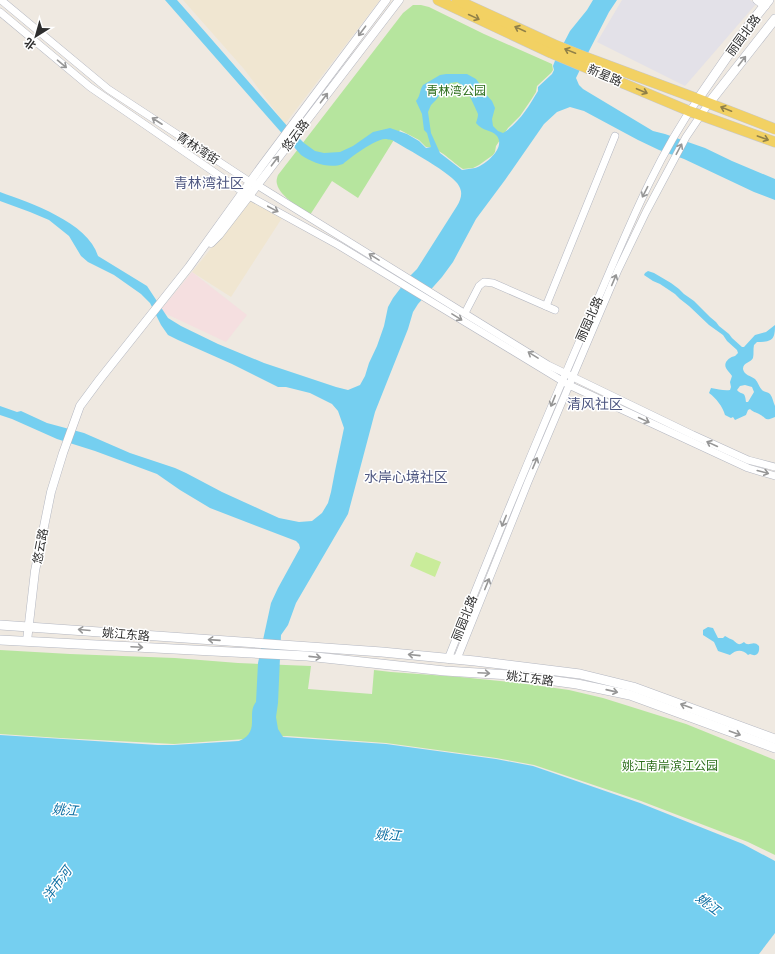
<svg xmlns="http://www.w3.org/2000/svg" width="775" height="954" font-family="'IBM Plex Sans','Noto Sans SC',sans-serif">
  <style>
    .industrial { fill: #e3e1e8 }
    .education { fill: #f0e6d1 }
    .medical { fill: #f5dfe0 }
    .green { fill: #b6e59e }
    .pitch { fill: #c9ec9a }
    .water { fill: #75cff0; fill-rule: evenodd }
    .pier { fill: #efe9e1 }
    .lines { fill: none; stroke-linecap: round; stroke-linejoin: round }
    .minor-casing { stroke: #b4b7c1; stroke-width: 8 }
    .tertiary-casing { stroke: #b4b7c1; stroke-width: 9 }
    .secondary-casing { stroke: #b4b7c1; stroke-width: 10 }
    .primary-casing { stroke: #c9c9c9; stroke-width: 11 }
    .minor { stroke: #fff; stroke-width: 7 }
    .tertiary { stroke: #fff; stroke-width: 8 }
    .secondary { stroke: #fff; stroke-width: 9 }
    .primary { stroke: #f2d163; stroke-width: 10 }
    .oneway { stroke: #908048 }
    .oneway2 { stroke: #969696 }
    .labels { text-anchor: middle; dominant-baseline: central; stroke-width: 3; stroke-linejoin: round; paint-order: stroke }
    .street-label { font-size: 12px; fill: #2e2e2e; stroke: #fff }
    .park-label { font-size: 12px; fill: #2c6e1b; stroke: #fff }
    .water-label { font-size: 13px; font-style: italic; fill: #0d6fa3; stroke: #fff }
    .quarter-label { font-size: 14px; fill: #4d5680; stroke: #fff }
  </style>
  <rect width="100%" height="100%" fill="#efe9e1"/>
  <!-- industrial -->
  <path class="industrial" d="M622,0H750L756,4L685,86L597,42Z"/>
  <!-- education -->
  <g class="education">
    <path d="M183,0H380L285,124L244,69Z"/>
    <path d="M250,200L282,218L231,297L192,272Z"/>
  </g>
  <!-- medical -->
  <path class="medical" d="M192,272L247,315L226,342L160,311Z"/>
  <!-- green -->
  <g class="green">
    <path d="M413,5H421L429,7L484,34L552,64L553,70L551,73L537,86L536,92L531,100L520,116L508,128L496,146L495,152L493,155L479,165L473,168L463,169C453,163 438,146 426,147L419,140L400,130L358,198L332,181L310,215C300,207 280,197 277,184C276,181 277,178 278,175L403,13Z"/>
    <path d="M0,650L70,654L175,658L238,663L311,666L308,689L372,694L374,670L391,672L460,677L519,683L569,690L603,698L686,724L775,760V855L748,842L641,801L570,777L534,765L496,758L386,743L287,736L174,744L60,738L0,734Z"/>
  </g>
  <!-- pitch -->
  <path class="pitch" d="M416,552L441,562L435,577L410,566Z"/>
  <!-- water -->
  <g class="water">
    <path d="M165,0H177L207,34L288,127L304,143L315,151L324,153L340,152L353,146L373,132L390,128L407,134L419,141L426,148L431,147L427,133L424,130L422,114L416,101C421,95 419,91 423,85L440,75L446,74H467L476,79L479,83L482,90L492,101L495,108L492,119L493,126L498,131L503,133C519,123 529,106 538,91V87L552,74L554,70L553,66L556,58L570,31L587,10L593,0H617L609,12L590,49L576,78L579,85L583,89L653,131L665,134L705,148L732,161L775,179V200L754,192L684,159L659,150L638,140L584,111L570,107L557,112L544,124L505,180L476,219L453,262L442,277L418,304L413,312L408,329L375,412L348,514L296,603L288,625L281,635L278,703L276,717L278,729L283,737L386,744L496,759L533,766L640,803L743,844L775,861V954H0V735L158,745H173L239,741C261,732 246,714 256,702L258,663L271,603L278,588L300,548L299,544L296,541L210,508L180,490L157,474L95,451L57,439L12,419L0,415V406L17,412L21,411L47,423L84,433L130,453L175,468L186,473L222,492L279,518L299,522L312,521L322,513L328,503L331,492L335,471L344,428L338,411L332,404L310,393L286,387H278L232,364L178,340L168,335L161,325L150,303L141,294L114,275L88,262L81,256L69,236L49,220L30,212L0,201V192C30,203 88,222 98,256L147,286L168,318L181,326L218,344L264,363L336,387L348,390L360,385L365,376L369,363L377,346L384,326L388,307L393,298L409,277L417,269L457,206C461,199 463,193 459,186C454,174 405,148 392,140C391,140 386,139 385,139C374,140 351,157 343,164C329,169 313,163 301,155ZM457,82C460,84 463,85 465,87C467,90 477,111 478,114C478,117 477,120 476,123C483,132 491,129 497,136C506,148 485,165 475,168C471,169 466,169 462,170L440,153L431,133L428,112L431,105L436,100L446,86L450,83Z"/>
    <path d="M648,271L654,273L671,283L679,289L684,294L694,301L710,317L716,322L719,326L729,334L732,338L742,347H744L755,335L766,332L775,325C775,340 772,342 757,342L754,345C753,349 754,354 753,358C751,363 743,362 743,369C744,375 751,376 755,379C758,382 759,387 762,390C764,392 768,392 770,394C773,398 773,402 775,406V417C764,422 767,418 759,414C755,412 753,412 750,409L748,410L746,415L735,420L733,417L731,418L725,415C723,407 716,398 709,393L711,388C718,389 724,391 730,390L731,387L730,382L732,376C730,373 727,370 726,368C723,362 730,357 735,356L738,353L737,350L727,341L723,335L709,325L689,306L680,299L675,294L660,284L653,281L644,275L645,273ZM745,385L752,387L754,392L748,402H746C745,390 742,396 737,390L740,386Z"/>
    <path d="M708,627L713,628L718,638H723L725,636C728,638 731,639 733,640C738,644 738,646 744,642C749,648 753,639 759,646C760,654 756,657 750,654L748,655C742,649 736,650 730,655L718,651L714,642L703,635V630Z"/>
  </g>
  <!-- pier -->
  <path class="pier" d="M775,933V954H759Z"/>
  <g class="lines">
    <defs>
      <g id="minor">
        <path d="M1,0L108,89L250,182L257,185L548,365L693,435L748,460L775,467"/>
        <path d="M0,12L90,87L249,196L338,245L569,385L748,468L775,476"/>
        <path d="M546,306L615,136"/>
        <path d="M465,313L479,286L484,282L493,283L555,310"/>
        <path d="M448,659C495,541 543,424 594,308C625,237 653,163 698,99"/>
        <path d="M457,659L528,482L618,270L646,212L686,137L709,103"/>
      </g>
      <g id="tertiary">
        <path d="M757,0L765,6"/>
        <path d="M211,243L219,235L249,196L399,0"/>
        <path d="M27,641L35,571L51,492L63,453L80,406L100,379L189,267L261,167L386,0"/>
      </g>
      <g id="secondary">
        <path d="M698,99L749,25L769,0"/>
        <path d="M709,103L775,19"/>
        <path d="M0,625L382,652L475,661L580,674L633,687L775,739"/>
        <path d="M0,640L307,656L445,671L511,675L577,684L630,695L775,748"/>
      </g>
      <g id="primary">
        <path d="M438,0L551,53L689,111L775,142"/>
        <path d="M457,0L555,45L585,57L698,99L775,129"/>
      </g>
    </defs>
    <!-- minor casing -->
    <use href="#minor" class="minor-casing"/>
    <!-- tertiary casing -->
    <use href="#tertiary" class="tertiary-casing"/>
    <!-- secondary casing -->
    <use href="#secondary" class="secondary-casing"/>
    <!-- primary casing -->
    <use href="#primary" class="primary-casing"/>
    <!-- minor -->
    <use href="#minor" class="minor"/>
    <!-- tertiary -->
    <use href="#tertiary" class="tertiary"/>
    <!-- secondary -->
    <use href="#secondary" class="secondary"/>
    <!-- primary -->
    <use href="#primary" class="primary"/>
  </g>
  <!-- one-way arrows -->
  <defs><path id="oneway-shaft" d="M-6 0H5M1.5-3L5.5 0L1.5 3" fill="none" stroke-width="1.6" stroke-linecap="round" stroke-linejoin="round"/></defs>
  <g class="oneway">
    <use href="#oneway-shaft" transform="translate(474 17) rotate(25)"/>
    <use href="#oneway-shaft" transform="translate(520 29) rotate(-155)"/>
    <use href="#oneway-shaft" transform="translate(570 51) rotate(-158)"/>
    <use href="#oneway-shaft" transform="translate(642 91) rotate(23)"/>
    <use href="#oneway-shaft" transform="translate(726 109) rotate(-158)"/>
    <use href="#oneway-shaft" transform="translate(763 138) rotate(20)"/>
  </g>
  <g class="oneway2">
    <use href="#oneway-shaft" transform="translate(362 31) rotate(127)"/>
    <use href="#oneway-shaft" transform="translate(742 61) rotate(-52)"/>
    <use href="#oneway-shaft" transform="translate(62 64) rotate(40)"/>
    <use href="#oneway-shaft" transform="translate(324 98) rotate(-53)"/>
    <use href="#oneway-shaft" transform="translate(157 121) rotate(-147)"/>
    <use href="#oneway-shaft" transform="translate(679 149) rotate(-62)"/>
    <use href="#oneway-shaft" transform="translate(275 161) rotate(-53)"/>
    <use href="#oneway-shaft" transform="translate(645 192) rotate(117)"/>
    <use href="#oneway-shaft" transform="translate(273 209) rotate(28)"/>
    <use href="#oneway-shaft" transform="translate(374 257) rotate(-148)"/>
    <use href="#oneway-shaft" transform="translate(614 280) rotate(-67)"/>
    <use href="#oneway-shaft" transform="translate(457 317) rotate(32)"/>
    <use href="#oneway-shaft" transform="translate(533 355) rotate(-148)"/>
    <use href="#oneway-shaft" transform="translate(553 401) rotate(112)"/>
    <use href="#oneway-shaft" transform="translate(644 420) rotate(25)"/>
    <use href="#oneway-shaft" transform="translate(712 444) rotate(-155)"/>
    <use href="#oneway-shaft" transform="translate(535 463) rotate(-67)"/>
    <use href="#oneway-shaft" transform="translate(763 472) rotate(15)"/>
    <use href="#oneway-shaft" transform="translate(504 521) rotate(112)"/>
    <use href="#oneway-shaft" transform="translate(487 584) rotate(-68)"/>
    <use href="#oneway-shaft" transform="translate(84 630) rotate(-175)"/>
    <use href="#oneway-shaft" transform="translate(214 640) rotate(-176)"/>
    <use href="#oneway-shaft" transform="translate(137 647) rotate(3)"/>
    <use href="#oneway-shaft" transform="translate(414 655) rotate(-174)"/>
    <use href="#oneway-shaft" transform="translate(315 657) rotate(6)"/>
    <use href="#oneway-shaft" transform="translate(484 673) rotate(3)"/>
    <use href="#oneway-shaft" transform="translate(612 691) rotate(13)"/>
    <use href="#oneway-shaft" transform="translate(686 706) rotate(-160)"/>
    <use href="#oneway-shaft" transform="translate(735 733) rotate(20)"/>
  </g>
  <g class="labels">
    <!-- street labels -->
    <g class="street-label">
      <text transform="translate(743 35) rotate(-54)">丽园北路</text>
      <text transform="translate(605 75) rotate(23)">新星路</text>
      <text transform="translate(295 135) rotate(-53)">悠云路</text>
      <text transform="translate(198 148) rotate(33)">青林湾街</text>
      <text transform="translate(589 319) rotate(-66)">丽园北路</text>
      <text transform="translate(40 546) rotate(-79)">悠云路</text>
      <text transform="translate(464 618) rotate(-68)">丽园北路</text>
      <text transform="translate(126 634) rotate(5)">姚江东路</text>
      <text transform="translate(530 678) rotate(7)">姚江东路</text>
    </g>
    <!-- park labels -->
    <g class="park-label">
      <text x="456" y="90">青林湾公园</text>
      <text x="670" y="765">姚江南岸滨江公园</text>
    </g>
    <!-- water labels -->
    <g class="water-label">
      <text transform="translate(65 810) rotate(4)">姚江</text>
      <text transform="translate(388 835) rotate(4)">姚江</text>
      <text transform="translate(57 884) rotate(-54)">洋市河</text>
      <text transform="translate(708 904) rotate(37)">姚江</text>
    </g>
    <!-- quarter labels -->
    <g class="quarter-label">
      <text x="209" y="183">青林湾社区</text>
      <text x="595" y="404">清风社区</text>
      <text x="406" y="477">水岸心境社区</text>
    </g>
  </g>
  <!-- north arrow -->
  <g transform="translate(36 36) rotate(217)" stroke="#ffffff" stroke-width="3" paint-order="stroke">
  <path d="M0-3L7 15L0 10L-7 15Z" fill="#2e2e2e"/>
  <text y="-6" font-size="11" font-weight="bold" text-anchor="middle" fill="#2e2e2e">北</text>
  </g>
</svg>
